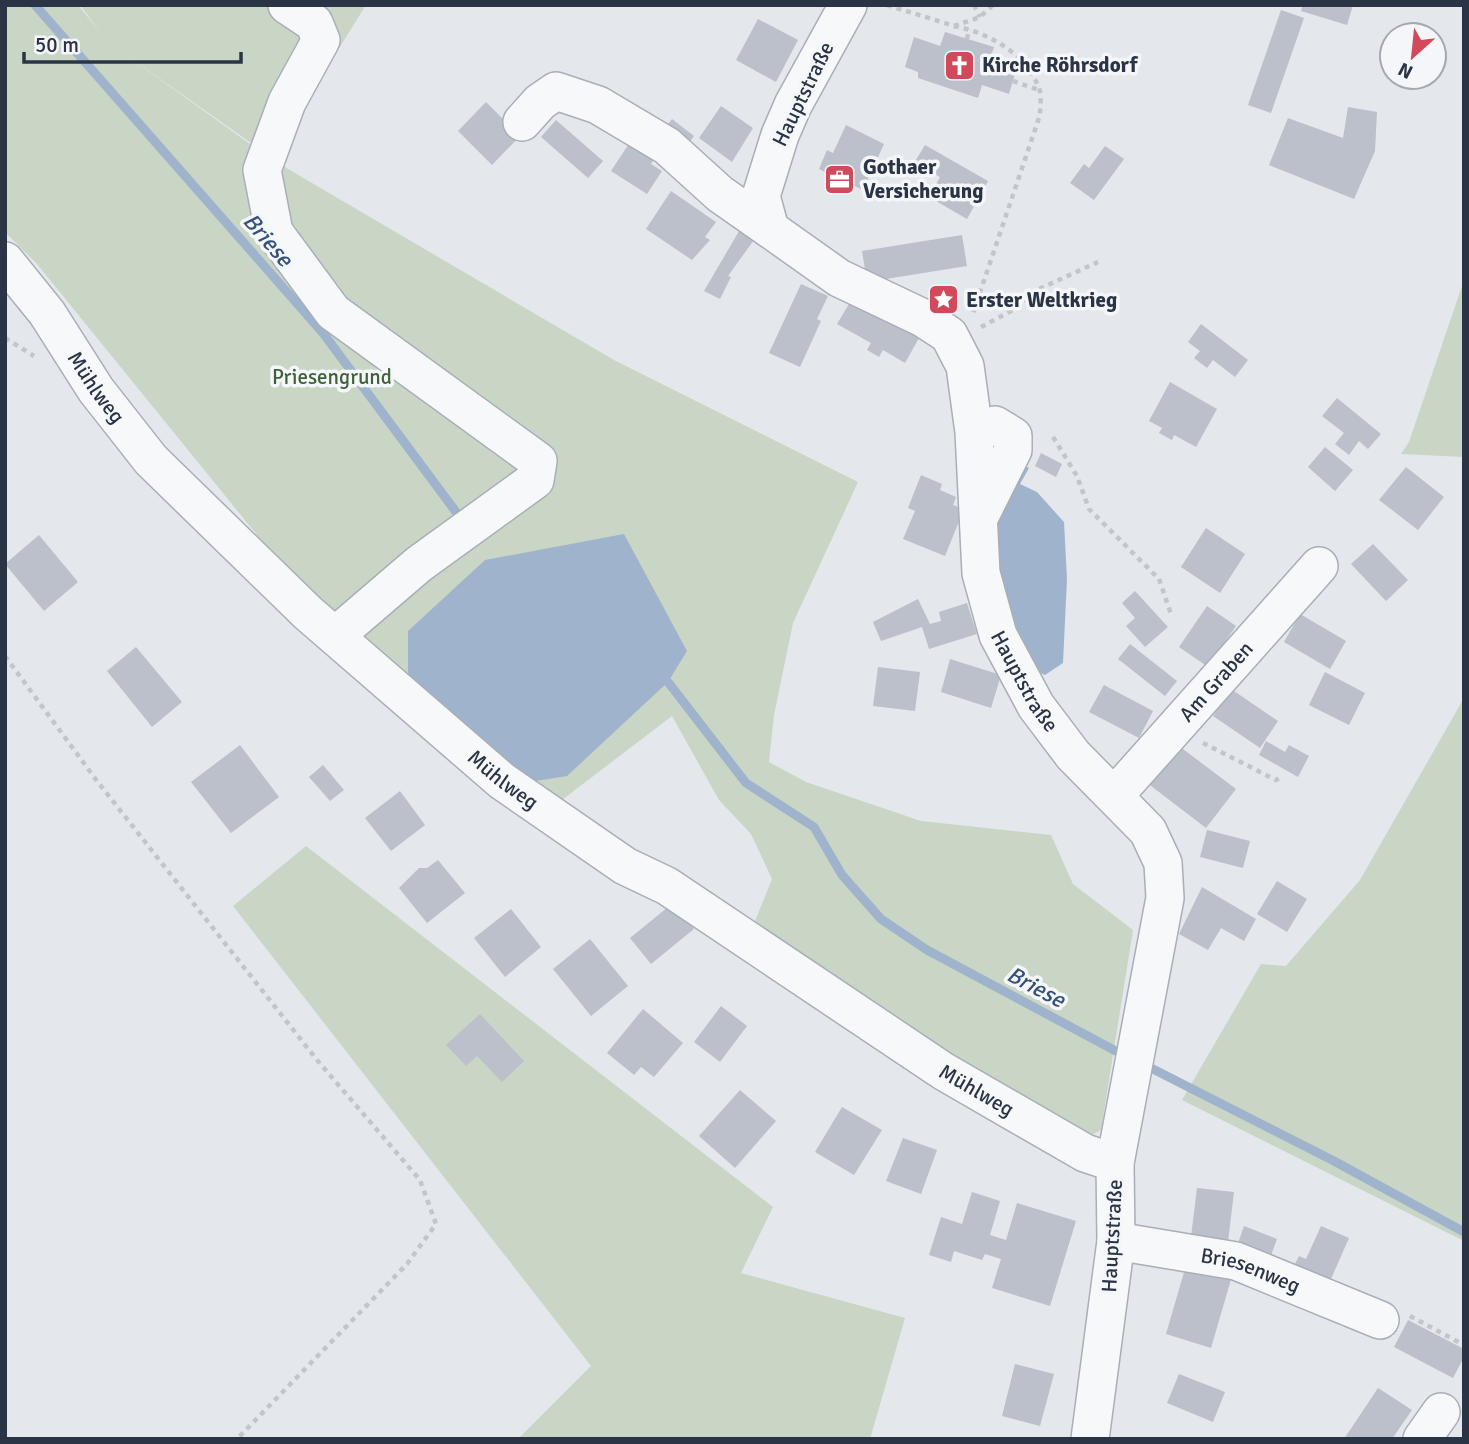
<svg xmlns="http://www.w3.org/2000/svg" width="1469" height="1444" font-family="Signika,sans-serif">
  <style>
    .green { fill: #c9d6c5 }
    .water { fill: #9fb4cc }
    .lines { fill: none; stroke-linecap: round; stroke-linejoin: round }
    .stream { stroke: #9fb4cc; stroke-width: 9 }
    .building { fill: #bbc0ca }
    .minor-casing { stroke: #a9aeb7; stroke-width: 40 }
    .path { stroke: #c2c5cb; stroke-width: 4.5; stroke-dasharray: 5 5; stroke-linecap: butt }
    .minor { stroke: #f7f8fa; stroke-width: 37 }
    .labels { text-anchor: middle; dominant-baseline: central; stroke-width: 7; stroke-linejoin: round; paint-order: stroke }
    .poi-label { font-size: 21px; font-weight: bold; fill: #2b3445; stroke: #f4f6f9; text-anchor: start }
    .street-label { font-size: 21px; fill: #2b3445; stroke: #f4f6f9 }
    .park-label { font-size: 21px; fill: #3f6138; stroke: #f4f6f9 }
    .water-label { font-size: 23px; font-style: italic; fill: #34527a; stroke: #f4f6f9 }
  </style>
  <rect width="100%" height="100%" fill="#e4e7ec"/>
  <!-- green -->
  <g class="green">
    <path d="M5,5H78L100,32L80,5H366L271,157L119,50L271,159L614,360L858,482L793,623L774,715L769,762L806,782L921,821L1051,835L1073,884L1133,930L1101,1130L1088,1137L1062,1128L751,931L772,879L751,834L719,800L672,716L554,806L408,680L270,551L37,264L5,232Z"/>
    <path d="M1464,280V457L1401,454L1409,442Z"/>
    <path d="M1464,698V1241L1182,1100L1261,964L1286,966L1360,880Z"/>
    <path d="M306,846L773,1207L741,1273L905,1318L870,1439H518L591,1366L233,906Z"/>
  </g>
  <!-- water -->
  <g class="water">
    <path d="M1019,463L1029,468L1020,484L1037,492L1064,522L1067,579L1063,663L1045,675L1030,668L1012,626L995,561L996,512Z"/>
    <path d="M624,534L687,651L668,682L567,776L529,782L408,680V631L485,560Z"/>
  </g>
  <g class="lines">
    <!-- stream -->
    <g class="stream">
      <path d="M35,5L323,333L456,512"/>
      <path d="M668,682L746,783L814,827L842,875L881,919L927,950L1127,1057"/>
      <path d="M1143,1064L1334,1161L1464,1232"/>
    </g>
  </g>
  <!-- building -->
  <g class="building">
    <path d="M1303,5H1353L1347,25L1301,11Z"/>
    <path d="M1281,10L1304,18L1271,113L1248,105Z"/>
    <path d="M758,19L798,40L776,82L736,60Z"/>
    <path d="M945,32L994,47L990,59L1017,67L1009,94L982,85L978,98L918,78V72L905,67L914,37L940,46Z"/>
    <path d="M486,102L520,136L492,165L458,131Z"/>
    <path d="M721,106L753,128L732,162L699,138Z"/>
    <path d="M1348,107L1377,112L1375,151L1354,199L1269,165L1288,118L1343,138Z"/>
    <path d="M672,119L694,136L686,147L663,130Z"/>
    <path d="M556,120L603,161L588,178L541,137Z"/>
    <path d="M846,125L884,144L863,190L819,169L827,150L833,153Z"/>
    <path d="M636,133L661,149L651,164L662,171L647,194L611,171Z"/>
    <path d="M925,145L988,181L967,219L929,197L940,177L914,163Z"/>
    <path d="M1105,146L1124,159L1094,200L1070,183L1084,164L1089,168Z"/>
    <path d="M671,191L716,222L705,237L710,240L692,260L646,229Z"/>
    <path d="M742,226L756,237L728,276L731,277L720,299L704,291Z"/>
    <path d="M962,235L967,266L867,282L862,251Z"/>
    <path d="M801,284L828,296L817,319L821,321L800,367L769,353Z"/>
    <path d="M852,299L919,338L905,363L883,350L879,357L867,350L871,343L837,324Z"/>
    <path d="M1201,324L1248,360L1235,377L1213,360L1207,368L1194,358L1200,351L1188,342Z"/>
    <path d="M1170,382L1217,409L1196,447L1174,435L1172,440L1159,433L1162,428L1149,421Z"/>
    <path d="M1337,398L1381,434L1368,449L1359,441L1349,455L1335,444L1344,433L1322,416Z"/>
    <path d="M1325,447L1353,470L1335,491L1308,467Z"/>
    <path d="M1041,453L1062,464L1056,477L1035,466Z"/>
    <path d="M1406,467L1444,497L1418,530L1379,500Z"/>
    <path d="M921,475L942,484L940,490L956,497L953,505L964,509L945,556L903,539L915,511L908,508Z"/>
    <path d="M1206,528L1245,554L1220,593L1181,567Z"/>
    <path d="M39,535L78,582L44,611L5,564Z"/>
    <path d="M1373,544L1408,580L1386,601L1351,564Z"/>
    <path d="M1135,591L1168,627L1145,647L1126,626L1135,618L1122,603Z"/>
    <path d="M918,599L930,624L941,621L939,612L967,603L977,634L929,649L922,627L881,641L873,622Z"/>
    <path d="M1207,606L1236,626L1208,667L1179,647Z"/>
    <path d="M1300,614L1346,641L1330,669L1284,642Z"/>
    <path d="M1130,644L1177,681L1165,696L1118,659Z"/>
    <path d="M136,647L182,702L152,727L107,671Z"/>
    <path d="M950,659L1001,675L991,708L941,692Z"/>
    <path d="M878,667L920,672L915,711L873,706Z"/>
    <path d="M1325,672L1365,693L1349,725L1309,705Z"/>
    <path d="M1104,685L1153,711L1139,738L1089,712Z"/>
    <path d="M1231,689L1278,721L1260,748L1213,716Z"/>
    <path d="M1171,740L1236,789L1206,828L1142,779Z"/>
    <path d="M1266,741L1285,752L1289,745L1309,756L1298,777L1259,755Z"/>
    <path d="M240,745L279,797L231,833L191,782Z"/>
    <path d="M323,765L344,790L330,801L309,777Z"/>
    <path d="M400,791L425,825L391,851L365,818Z"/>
    <path d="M1207,830L1250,841L1243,868L1200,857Z"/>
    <path d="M438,860L465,893L427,923L399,888L419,868H427Z"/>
    <path d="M1277,881L1307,899L1287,932L1257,914Z"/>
    <path d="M1202,887L1256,919L1244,941L1221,928L1208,950L1179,934Z"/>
    <path d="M673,903L694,929L651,964L630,938Z"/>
    <path d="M511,909L541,947L505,977L474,938Z"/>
    <path d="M590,939L628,986L591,1016L553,969Z"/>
    <path d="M721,1006L747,1026L720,1062L694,1042Z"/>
    <path d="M643,1009L683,1043L654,1077L641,1067L634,1075L607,1053Z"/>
    <path d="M480,1014L524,1061L502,1082L477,1056L466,1066L446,1045Z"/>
    <path d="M740,1090L776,1121L735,1168L699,1136Z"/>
    <path d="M842,1107L882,1130L854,1175L815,1152Z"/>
    <path d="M903,1138L937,1150L921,1194L886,1181Z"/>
    <path d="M1197,1188L1234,1192L1227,1250L1190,1245Z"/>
    <path d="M972,1192L1000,1201L990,1235L1006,1240L1017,1203L1076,1221L1050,1306L992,1288L1001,1259L985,1254L982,1260L954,1251L951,1262L929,1255L941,1217L962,1224Z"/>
    <path d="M1244,1226L1277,1239L1269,1261L1236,1249Z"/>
    <path d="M1321,1226L1349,1238L1327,1288L1291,1272L1299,1256L1306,1259Z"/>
    <path d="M1187,1262L1232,1276L1211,1348L1166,1334Z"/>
    <path d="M1408,1320L1464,1349V1357L1453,1378L1394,1347Z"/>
    <path d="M1015,1364L1054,1374L1040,1426L1002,1416Z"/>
    <path d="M1179,1374L1225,1392L1213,1422L1167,1403Z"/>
    <path d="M1378,1388L1412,1410L1392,1439H1344Z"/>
  </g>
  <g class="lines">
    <defs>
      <g id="minor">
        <path d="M287,5L314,23L321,40L287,102L262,170L274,232L333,312L538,461L535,480L419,564L335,636"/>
        <path id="s1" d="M848,5L793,105L780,135L761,196L770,229L839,278L923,318L949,335L965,366L974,432L981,573L998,635L1036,706L1073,755L1148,831L1163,863L1165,898L1115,1163L1116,1241L1090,1439"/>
        <path d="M522,122L540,102L556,91L598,105L667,146L720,194L770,229"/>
        <path id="s2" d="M5,261L47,313L96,390L151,460L308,613L502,781L625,866L667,886L943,1071L1085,1153L1115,1163"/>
        <path d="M979,518L1013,450V436L995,425"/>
        <path id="s3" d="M1115,795L1319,566"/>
        <path id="s4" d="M1116,1241L1236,1261L1380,1320"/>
        <path d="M1422,1439L1441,1412"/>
      </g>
    </defs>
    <!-- minor casing -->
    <use href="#minor" class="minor-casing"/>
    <!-- path -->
    <g class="path">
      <path d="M887,5L954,26L980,17L993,5"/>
      <path d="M974,5L980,17"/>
      <path d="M954,26C989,33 1025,53 1039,88C1042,95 1040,107 1040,115L973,313"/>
      <path d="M967,39L969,29"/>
      <path d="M1013,81L1039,90"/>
      <path d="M981,327L1011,311L1039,289L1098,262"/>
      <path d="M5,338L34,356"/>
      <path d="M1053,437L1077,476L1089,509L1159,579L1171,614"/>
      <path d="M5,656L97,781L317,1060L420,1180L436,1224L407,1264L237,1439"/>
      <path d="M1203,743L1276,780L1283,776"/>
      <path d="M1410,1316L1464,1345"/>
    </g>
    <!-- minor -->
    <use href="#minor" class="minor"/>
  </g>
  <!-- icons -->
  <defs>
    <symbol id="church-square" viewBox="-11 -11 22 22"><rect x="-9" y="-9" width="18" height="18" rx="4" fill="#d1495b" stroke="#f4f6f9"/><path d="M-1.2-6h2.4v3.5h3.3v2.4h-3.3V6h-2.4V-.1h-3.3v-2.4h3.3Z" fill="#fff"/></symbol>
    <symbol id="office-square" viewBox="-11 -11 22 22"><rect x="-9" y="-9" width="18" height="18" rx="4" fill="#d1495b" stroke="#f4f6f9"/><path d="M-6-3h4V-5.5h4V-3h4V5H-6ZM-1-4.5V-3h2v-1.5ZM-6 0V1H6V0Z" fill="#fff"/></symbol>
    <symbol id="sight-square" viewBox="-11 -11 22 22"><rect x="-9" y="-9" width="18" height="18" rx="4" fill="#d1495b" stroke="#f4f6f9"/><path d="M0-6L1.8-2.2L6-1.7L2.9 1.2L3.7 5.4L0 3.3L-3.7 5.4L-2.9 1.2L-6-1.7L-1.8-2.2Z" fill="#fff"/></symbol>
  </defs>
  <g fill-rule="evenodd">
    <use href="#church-square" x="942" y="48" width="35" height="35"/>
    <use href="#office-square" x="822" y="162" width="35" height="35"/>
    <use href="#sight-square" x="926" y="282" width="35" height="35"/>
  </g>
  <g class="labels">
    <!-- poi labels -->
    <g class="poi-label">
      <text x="982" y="65">Kirche Röhrsdorf</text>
      <text x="863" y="167">Gothaer<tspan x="863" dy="24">Versicherung</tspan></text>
      <text x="966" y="300">Erster Weltkrieg</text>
    </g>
    <!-- street labels -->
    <g class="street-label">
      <text transform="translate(803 94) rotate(-64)">Hauptstraße</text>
      <text stroke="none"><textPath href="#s2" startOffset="156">Mühlweg</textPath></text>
      <text stroke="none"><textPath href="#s1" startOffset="814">Hauptstraße</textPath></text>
      <text stroke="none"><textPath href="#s3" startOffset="152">Am Graben</textPath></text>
      <text stroke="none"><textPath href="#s2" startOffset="723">Mühlweg</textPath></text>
      <text stroke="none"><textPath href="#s2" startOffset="1290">Mühlweg</textPath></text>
      <text transform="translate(1112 1236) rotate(-87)">Hauptstraße</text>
      <text stroke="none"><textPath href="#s4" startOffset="138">Briesenweg</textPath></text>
    </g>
    <!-- park labels -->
    <g class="park-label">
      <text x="332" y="377">Priesengrund</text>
    </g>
    <!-- water labels -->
    <g class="water-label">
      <text transform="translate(268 240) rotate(49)">Briese</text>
      <text transform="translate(1036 987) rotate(28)">Briese</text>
    </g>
  </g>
  <!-- border -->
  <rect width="1469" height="1444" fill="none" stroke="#2b3445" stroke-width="14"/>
  <!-- north arrow -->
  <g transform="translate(1413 56) rotate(207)"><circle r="33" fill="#f4f6f9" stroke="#a4a8b1" stroke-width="2"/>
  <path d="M0-5L12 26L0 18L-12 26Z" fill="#d1495b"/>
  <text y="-10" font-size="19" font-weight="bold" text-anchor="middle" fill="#2b3445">N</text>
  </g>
  <!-- scale -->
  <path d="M24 52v10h217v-10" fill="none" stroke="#2b3445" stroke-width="3.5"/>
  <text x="35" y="52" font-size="21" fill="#2b3445" stroke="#f4f6f9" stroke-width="5" paint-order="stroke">50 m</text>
</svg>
